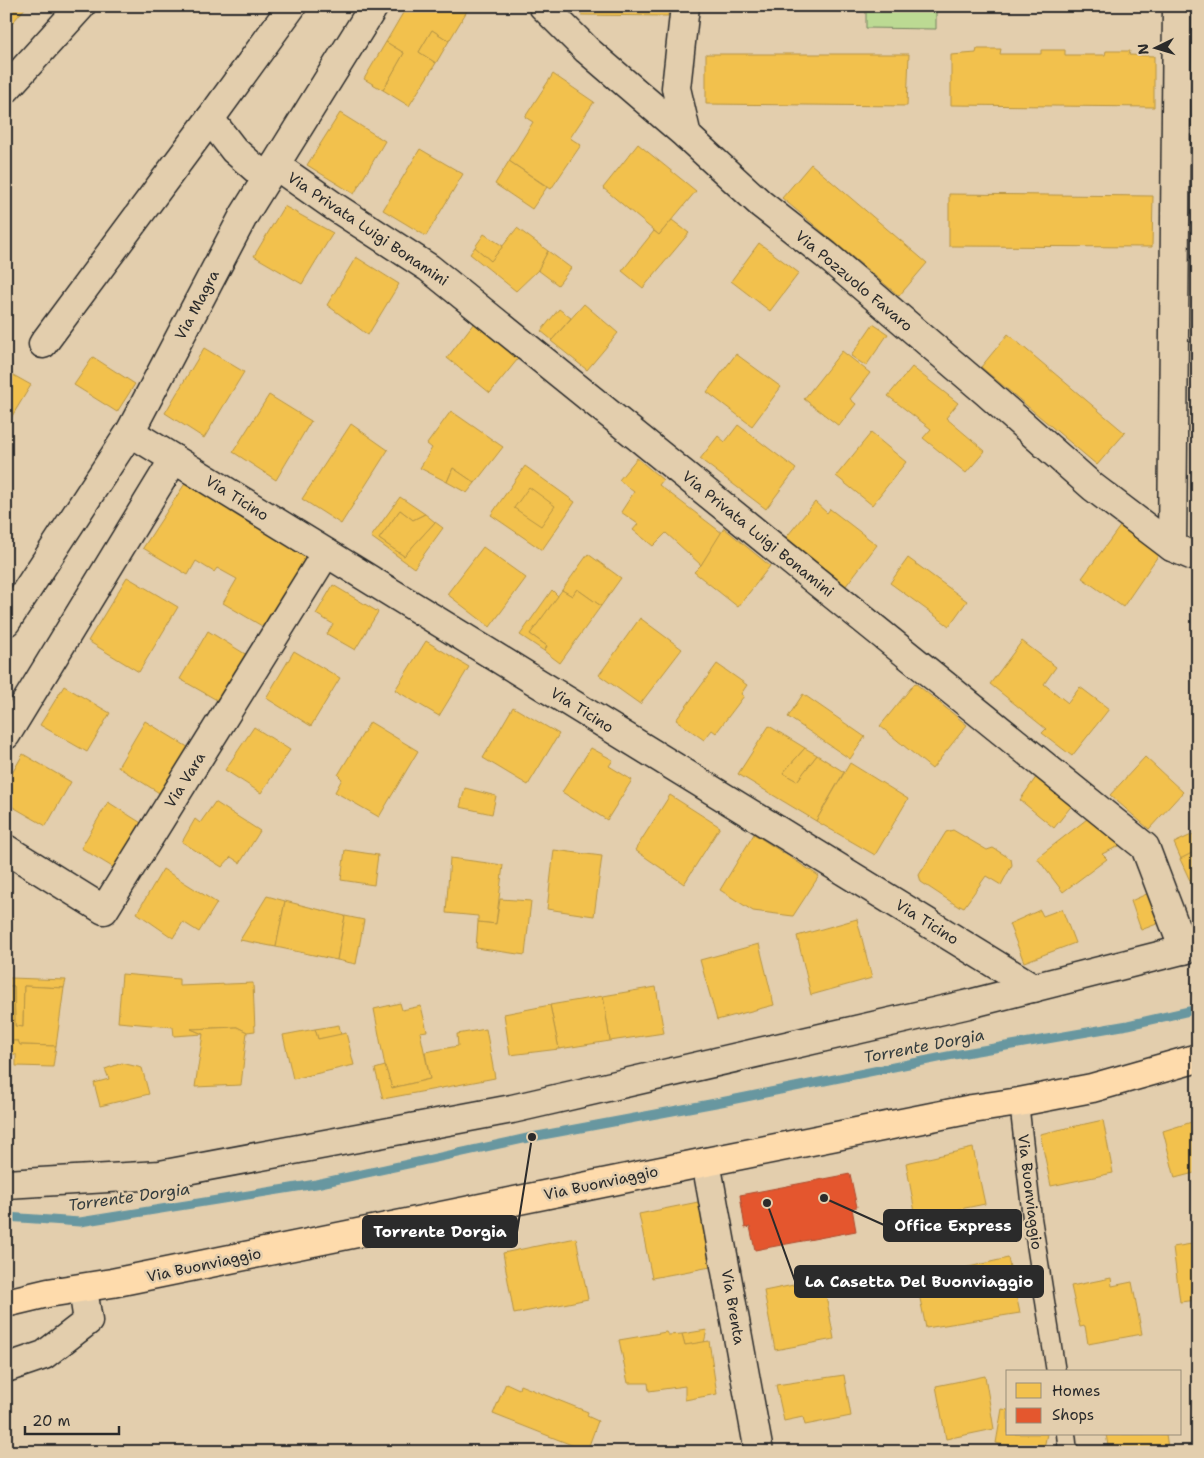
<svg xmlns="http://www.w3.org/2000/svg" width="1204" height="1458" font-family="'Shantell Sans',sans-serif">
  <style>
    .green { fill: #bcda93; stroke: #74825f }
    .homes { fill: #f2c14e; stroke: #b69444 }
    .shops { fill: #e4572e; stroke: #ac4a2d }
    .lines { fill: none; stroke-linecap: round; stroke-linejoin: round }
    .stream { stroke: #6897a0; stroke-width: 9 }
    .lane-casing { stroke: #2b2b2b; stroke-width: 21 }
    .street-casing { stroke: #2b2b2b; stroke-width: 31 }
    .primary-casing { stroke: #2b2b2b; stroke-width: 31 }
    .lane { stroke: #e3cead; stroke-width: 18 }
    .street { stroke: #e3cead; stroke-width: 28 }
    .primary { stroke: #fedbac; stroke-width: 28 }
    .labels { text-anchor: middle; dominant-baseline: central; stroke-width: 5; stroke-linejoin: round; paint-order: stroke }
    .street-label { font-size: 15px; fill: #2b2b2b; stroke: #e3cead }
    .water-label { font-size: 16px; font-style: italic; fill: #353d3e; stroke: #e3cead }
    .leader { fill: none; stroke: #2b2b2b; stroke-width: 2 }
    .callout-dot { fill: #2b2b2b; stroke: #e3cead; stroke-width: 2 }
    .callout { fill: #2b2b2b; stroke: #2b2b2b; stroke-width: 2 }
    .callout-label { font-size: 16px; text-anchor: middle; font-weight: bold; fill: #fff }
  </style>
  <rect width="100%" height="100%" fill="#e3cead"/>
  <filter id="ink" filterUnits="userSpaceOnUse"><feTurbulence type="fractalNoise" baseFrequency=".02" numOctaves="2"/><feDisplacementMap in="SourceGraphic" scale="10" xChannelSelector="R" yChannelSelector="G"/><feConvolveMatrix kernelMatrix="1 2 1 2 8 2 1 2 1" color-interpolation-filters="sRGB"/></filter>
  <g filter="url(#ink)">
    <!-- green -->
    <path class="green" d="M866,6H936V29L866,28Z"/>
    <!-- homes -->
    <g class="homes">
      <path d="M6,6H27L6,30Z"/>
      <path d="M407,6H470L449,41L432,30L419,52L436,63L409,106L383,90L404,53L386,42Z"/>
      <path d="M581,6H669L668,16L581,15Z"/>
      <path d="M432,30L449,41L436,63L419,52Z"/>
      <path d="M386,42L404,53L383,90L364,79Z"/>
      <path d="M977,49H1001L1000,54H1041V50H1065V55H1105L1106,51H1130L1129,55L1154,56V107L951,105V55L976,53Z"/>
      <path d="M706,54H909L907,106L706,104Z"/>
      <path d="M553,74L594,102L570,138L581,145L551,189L509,161L533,122L525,117Z"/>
      <path d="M340,113L385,141L354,194L307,165Z"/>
      <path d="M638,144L696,191L659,235L603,188Z"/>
      <path d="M420,149L463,174L426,236L383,210Z"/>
      <path d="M509,161L547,187L532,209L495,184Z"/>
      <path d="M811,164L927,263L899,296L782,198Z"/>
      <path d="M949,194L1153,196L1152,247L949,246Z"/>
      <path d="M284,206L333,233L302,284L254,256Z"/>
      <path d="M672,220L689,233L643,288L622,271L654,231L659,235Z"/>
      <path d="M517,228L548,251L538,270L516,291L470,254L475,247L491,261Z"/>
      <path d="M484,234L503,246L491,261L475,247Z"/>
      <path d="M759,243L799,273L770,311L731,281Z"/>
      <path d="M548,251L571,268L558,285L538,270Z"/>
      <path d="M356,257L399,284L368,335L327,305Z"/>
      <path d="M584,304L618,333L587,370L551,341Z"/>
      <path d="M559,309L571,318L552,340L541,331Z"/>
      <path d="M477,319L522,354L490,393L447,358Z"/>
      <path d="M873,324L888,334L866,366L851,356Z"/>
      <path d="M1008,334L1125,433L1097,465L981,367Z"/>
      <path d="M204,348L244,372L204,438L165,413Z"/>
      <path d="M842,351L870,373L850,399L856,404L839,426L804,399Z"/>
      <path d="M736,354L781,387L752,426L707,392Z"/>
      <path d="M93,357L135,384L117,412L74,385Z"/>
      <path d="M912,367L958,403L946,418L985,451L966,473L923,438L931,429L888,396Z"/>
      <path d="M6,371L31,385L6,426Z"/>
      <path d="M269,395L311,421L276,480L233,452Z"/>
      <path d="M451,411L503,447L475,483L453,468L447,482L420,468L432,448L427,444Z"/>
      <path d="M351,424L388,450L341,524L302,499Z"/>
      <path d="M738,425L796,469L766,509L700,459L718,436L725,442Z"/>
      <path d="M871,433L906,462L872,505L836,476Z"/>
      <path d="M637,458L663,480L659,485L722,533L701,565L666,533L653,546L633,530L638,524L621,512L634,492L619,480Z"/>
      <path d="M525,466L575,502L542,550L491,515Z"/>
      <path d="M453,468L475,483L467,493L447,482Z"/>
      <path d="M186,482L312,557L267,629L223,603L237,579L217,568L214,572L196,561L188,575L143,548Z"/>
      <path d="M529,487L555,506L541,526L514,508Z"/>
      <path d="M400,497L425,514L413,520L400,510L379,539L404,556L435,522L443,528L414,568L371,537Z"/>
      <path d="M815,502L827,513L830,509L834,512L877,545L845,587L784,540Z"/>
      <path d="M400,510L413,520L425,514L435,522L404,556L379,539Z"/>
      <path d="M1121,525L1160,553L1123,607L1082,578Z"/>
      <path d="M724,528L770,566L738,607L694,572L701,565Z"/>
      <path d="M483,547L526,578L490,627L447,594Z"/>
      <path d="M588,554L621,578L601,606L577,589L572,596L562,590Z"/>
      <path d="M908,558L967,601L949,626L890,583Z"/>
      <path d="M127,577L178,607L139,672L88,641Z"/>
      <path d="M333,585L378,612L355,650L327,634L333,624L316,614Z"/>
      <path d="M577,589L601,606L560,663L544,651L547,646L530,634L562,590L572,596Z"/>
      <path d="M552,590L558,596L530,634L547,646L544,651L520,635Z"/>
      <path d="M640,618L682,649L640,704L599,675Z"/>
      <path d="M208,631L250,657L222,703L180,679Z"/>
      <path d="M426,641L469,667L439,716L395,690Z"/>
      <path d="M1022,641L1056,667L1044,684L1068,703L1080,687L1109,709L1072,756L1042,733L1046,729L990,684Z"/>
      <path d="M294,651L340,678L311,726L266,698Z"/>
      <path d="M717,664L747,685L741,694L744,696L716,733L712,730L704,740L676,720Z"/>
      <path d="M915,683L967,725L932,769L880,726Z"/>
      <path d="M64,686L110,713L87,752L40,725Z"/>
      <path d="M803,694L865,737L850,759L788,717Z"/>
      <path d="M513,707L559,734L528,785L483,758Z"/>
      <path d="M145,721L191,749L164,796L118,767Z"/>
      <path d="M370,722L418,751L379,817L335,792L342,779L338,775Z"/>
      <path d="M769,726L805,748L783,773L797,781L817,755L844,772L816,821L738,774Z"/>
      <path d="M254,727L290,750L261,793L225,770Z"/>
      <path d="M591,748L613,760L609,766L632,780L607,820L562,792Z"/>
      <path d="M805,748L817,755L797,781L783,773Z"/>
      <path d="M23,754L71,782L46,826L6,803V784Z"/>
      <path d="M1145,757L1183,792L1149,829L1110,795Z"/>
      <path d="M850,763L908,799L875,855L816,821Z"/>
      <path d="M1037,776L1073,804L1054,828L1020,800Z"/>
      <path d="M465,788L496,796L492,814L460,807Z"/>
      <path d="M670,795L720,827L684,884L635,850Z"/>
      <path d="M108,802L146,826L119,871L81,848Z"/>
      <path d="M215,802L260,831L240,863L231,857L222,867L182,842L195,819L200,823Z"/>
      <path d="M1087,819L1121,845L1102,854L1107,859L1063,892L1037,858Z"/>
      <path d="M953,830L987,850L993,848L1011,859L1012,865L1001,885L986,876L964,907L960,905L959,907L921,882L919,875L946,832Z"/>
      <path d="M1198,832V850L1181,859L1174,843Z"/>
      <path d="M754,834L819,876L793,916L753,911L720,890Z"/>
      <path d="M345,850L378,855L374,885L341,880Z"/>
      <path d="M554,850L602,856L594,916L547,909Z"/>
      <path d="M1198,850V898L1180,859Z"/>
      <path d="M450,858L503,865L496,924L478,922V916L446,913Z"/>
      <path d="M163,869L217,903L199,932L183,922L173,938L137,913Z"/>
      <path d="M1151,892L1162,922L1141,930L1131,901Z"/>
      <path d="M267,896L285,901L276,947L240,940Z"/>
      <path d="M500,899L531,901L525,955L476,948L478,922L496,924Z"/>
      <path d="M285,901L345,916L337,960L276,947Z"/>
      <path d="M1062,909L1075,943L1024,962L1009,924L1040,910L1043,916Z"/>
      <path d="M345,916L364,920L356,964L337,960Z"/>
      <path d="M857,919L872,978L811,995L797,936Z"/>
      <path d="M759,944L774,1005L717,1020L700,960Z"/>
      <path d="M122,974L179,979V986L253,983L255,1031L247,1032L237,1027L191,1029L203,1034L174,1036L173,1027L118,1022Z"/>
      <path d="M6,978H11L66,980L64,988L24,986L23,1027L15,1026L14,986H6Z"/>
      <path d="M6,986H14L15,1026L23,1027L24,986L64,988L56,1046L20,1045L18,1041H6Z"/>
      <path d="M656,987L664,1033L610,1041L603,996Z"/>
      <path d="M603,996L610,1041L559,1049L550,1005Z"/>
      <path d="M400,1003L402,1010L421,1006L427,1031L420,1032L430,1079L392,1088L385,1066L374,1009Z"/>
      <path d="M550,1005L559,1049L510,1055L504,1014Z"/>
      <path d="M339,1025L341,1035L318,1039L315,1029Z"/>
      <path d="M237,1027L247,1032L241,1085L195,1087L203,1034L191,1029Z"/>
      <path d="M315,1029L318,1039L346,1033L354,1065L293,1079L283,1035Z"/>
      <path d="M486,1029L495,1078L383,1099L375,1069L385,1066L392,1088L430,1079L425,1052L458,1046L457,1034Z"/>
      <path d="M6,1041H18L20,1045L56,1046L53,1067L16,1066V1054L6,1055Z"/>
      <path d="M122,1063L142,1068L149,1094L100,1106L94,1083L109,1079L105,1069Z"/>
      <path d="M1103,1120L1113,1173L1051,1186L1040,1134Z"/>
      <path d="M1198,1120V1172L1175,1178L1163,1131Z"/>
      <path d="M973,1148L985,1204L916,1218L906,1163Z"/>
      <path d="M703,1201L716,1266L652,1278L639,1214Z"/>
      <path d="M576,1238L588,1299L514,1314L503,1253Z"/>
      <path d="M1198,1243V1300L1180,1302L1173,1247Z"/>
      <path d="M1008,1258L1020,1313L926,1328L916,1279Z"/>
      <path d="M1111,1278L1112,1286L1132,1282L1142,1334L1088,1344L1085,1326L1080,1327L1071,1286Z"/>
      <path d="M823,1279L834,1339L775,1350L764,1291Z"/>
      <path d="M707,1330L704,1343L685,1345L682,1334Z"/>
      <path d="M666,1332L668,1335L682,1334L685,1345L709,1341L717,1394L685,1400V1386L649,1391L648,1383H628L619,1340Z"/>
      <path d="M844,1375L851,1416L805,1425L803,1417L784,1421L776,1385Z"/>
      <path d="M985,1376L994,1429L946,1439L936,1386Z"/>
      <path d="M506,1383L519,1389L520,1385L588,1412L587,1416L598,1421L587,1451L493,1414Z"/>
      <path d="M1002,1409L1008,1410V1434H1047L1043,1452H1033L996,1443Z"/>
      <path d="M1106,1434H1166L1168,1448L1163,1449L1164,1452H1109Z"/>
    </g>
    <!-- shops -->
    <path class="shops" d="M850,1174L857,1207L852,1208L856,1231L755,1250L750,1227L745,1228L740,1195Z"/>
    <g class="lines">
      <!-- stream -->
      <path class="stream" d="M6,1217L80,1222L316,1184L532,1137L721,1102L948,1056L1128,1025L1198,1009"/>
      <defs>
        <g id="lane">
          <path d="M1019,1102L1032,1218L1056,1372"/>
          <path d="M1066,1434L1068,1452"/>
        </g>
        <g id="street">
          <path d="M543,6L587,50L687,136L761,204L826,255L986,392L1093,487L1172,547L1198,558"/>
          <path d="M685,6L676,88L687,136"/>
          <path d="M6,89L81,6"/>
          <path d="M210,119L234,150L266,178"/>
          <path d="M275,165L335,207L429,268L1145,847L1184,950"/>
          <path d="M43,344L210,119L292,6"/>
          <path d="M130,432L1034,988"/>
          <path d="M1172,547L1177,6"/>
          <path d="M6,622L130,432L244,215L374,6"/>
          <path d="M6,735L174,459"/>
          <path d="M6,849L104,910L326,553"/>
          <path d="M706,1162L759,1452"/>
          <path d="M6,1184L160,1175L512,1109L969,1004L1198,946"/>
          <path d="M6,1368L44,1355L88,1321L83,1289"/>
        </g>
        <path id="primary" d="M6,1303L48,1293L112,1283L706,1162L972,1109L1019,1102L1092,1088L1198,1058"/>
      </defs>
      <!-- lane casing -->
      <use href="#lane" class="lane-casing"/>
      <!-- street casing -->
      <use href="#street" class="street-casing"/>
      <!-- primary casing -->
      <use href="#primary" class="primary-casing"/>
      <!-- lane -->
      <use href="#lane" class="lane"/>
      <!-- street -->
      <use href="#street" class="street"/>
      <!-- primary -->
      <use href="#primary" class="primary"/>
    </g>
  </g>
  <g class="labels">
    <!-- street labels -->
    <g class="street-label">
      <text transform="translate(368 229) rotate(34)">Via Privata Luigi Bonamini</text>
      <text transform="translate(854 281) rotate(40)">Via Pozzuolo Favaro</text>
      <text transform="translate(197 305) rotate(-62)">Via Magra</text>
      <text transform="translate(237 498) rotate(32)">Via Ticino</text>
      <text transform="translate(758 534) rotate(39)">Via Privata Luigi Bonamini</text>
      <text transform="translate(582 710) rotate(32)">Via Ticino</text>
      <text transform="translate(185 780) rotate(-58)">Via Vara</text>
      <text transform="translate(927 922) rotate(32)">Via Ticino</text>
      <text transform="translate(601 1183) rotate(-12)">Via Buonviaggio</text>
      <text transform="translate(1030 1192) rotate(83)">Via Buonviaggio</text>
      <text transform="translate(204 1265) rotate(-12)">Via Buonviaggio</text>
      <text transform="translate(733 1307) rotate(80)">Via Brenta</text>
    </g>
    <!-- water labels -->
    <g class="water-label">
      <text transform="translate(924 1046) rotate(-11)">Torrente Dorgia</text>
      <text transform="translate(129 1197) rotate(-8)">Torrente Dorgia</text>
    </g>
  </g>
  <!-- callouts -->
  <path class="leader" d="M824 1198L884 1225M532 1137L517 1232M767 1203L795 1281"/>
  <g class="callout-dot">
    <circle cx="824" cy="1198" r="5"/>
    <circle cx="532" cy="1137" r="5"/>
    <circle cx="767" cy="1203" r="5"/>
  </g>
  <g class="callout">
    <rect x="884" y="1210" width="137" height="31" rx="5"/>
    <rect x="363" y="1216" width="154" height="31" rx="5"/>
    <rect x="795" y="1266" width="248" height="31" rx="5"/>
  </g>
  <g class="callout-label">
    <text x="953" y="1231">Office Express</text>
    <text x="440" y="1237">Torrente Dorgia</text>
    <text x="919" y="1287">La Casetta Del Buonviaggio</text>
  </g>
  <!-- margin -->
  <rect width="1204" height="1458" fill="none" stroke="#e3cead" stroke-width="25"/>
  <rect x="12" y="12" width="1179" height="1433" fill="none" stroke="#2b2b2b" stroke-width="2" filter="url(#ink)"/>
  <!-- legend -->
  <rect x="1006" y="1370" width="175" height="65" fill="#e3cead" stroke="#998d79"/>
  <rect x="1016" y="1383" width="25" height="15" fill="#f2c14e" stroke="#998d79"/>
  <text x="1052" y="1396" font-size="15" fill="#2b2b2b">Homes</text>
  <rect x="1016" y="1408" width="25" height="15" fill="#e4572e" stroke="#998d79"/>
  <text x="1052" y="1420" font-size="15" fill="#2b2b2b">Shops</text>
  <!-- north arrow -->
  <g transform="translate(1156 48) rotate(265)" stroke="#e3cead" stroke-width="4" paint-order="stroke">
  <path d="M0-4L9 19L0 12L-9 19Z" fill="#2b2b2b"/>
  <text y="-8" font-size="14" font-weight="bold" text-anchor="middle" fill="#2b2b2b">N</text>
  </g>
  <!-- scale -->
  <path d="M25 1426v8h94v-8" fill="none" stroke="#2b2b2b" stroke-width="2.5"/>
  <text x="32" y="1426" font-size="15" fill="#2b2b2b" stroke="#e3cead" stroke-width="4" paint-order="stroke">20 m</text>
</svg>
